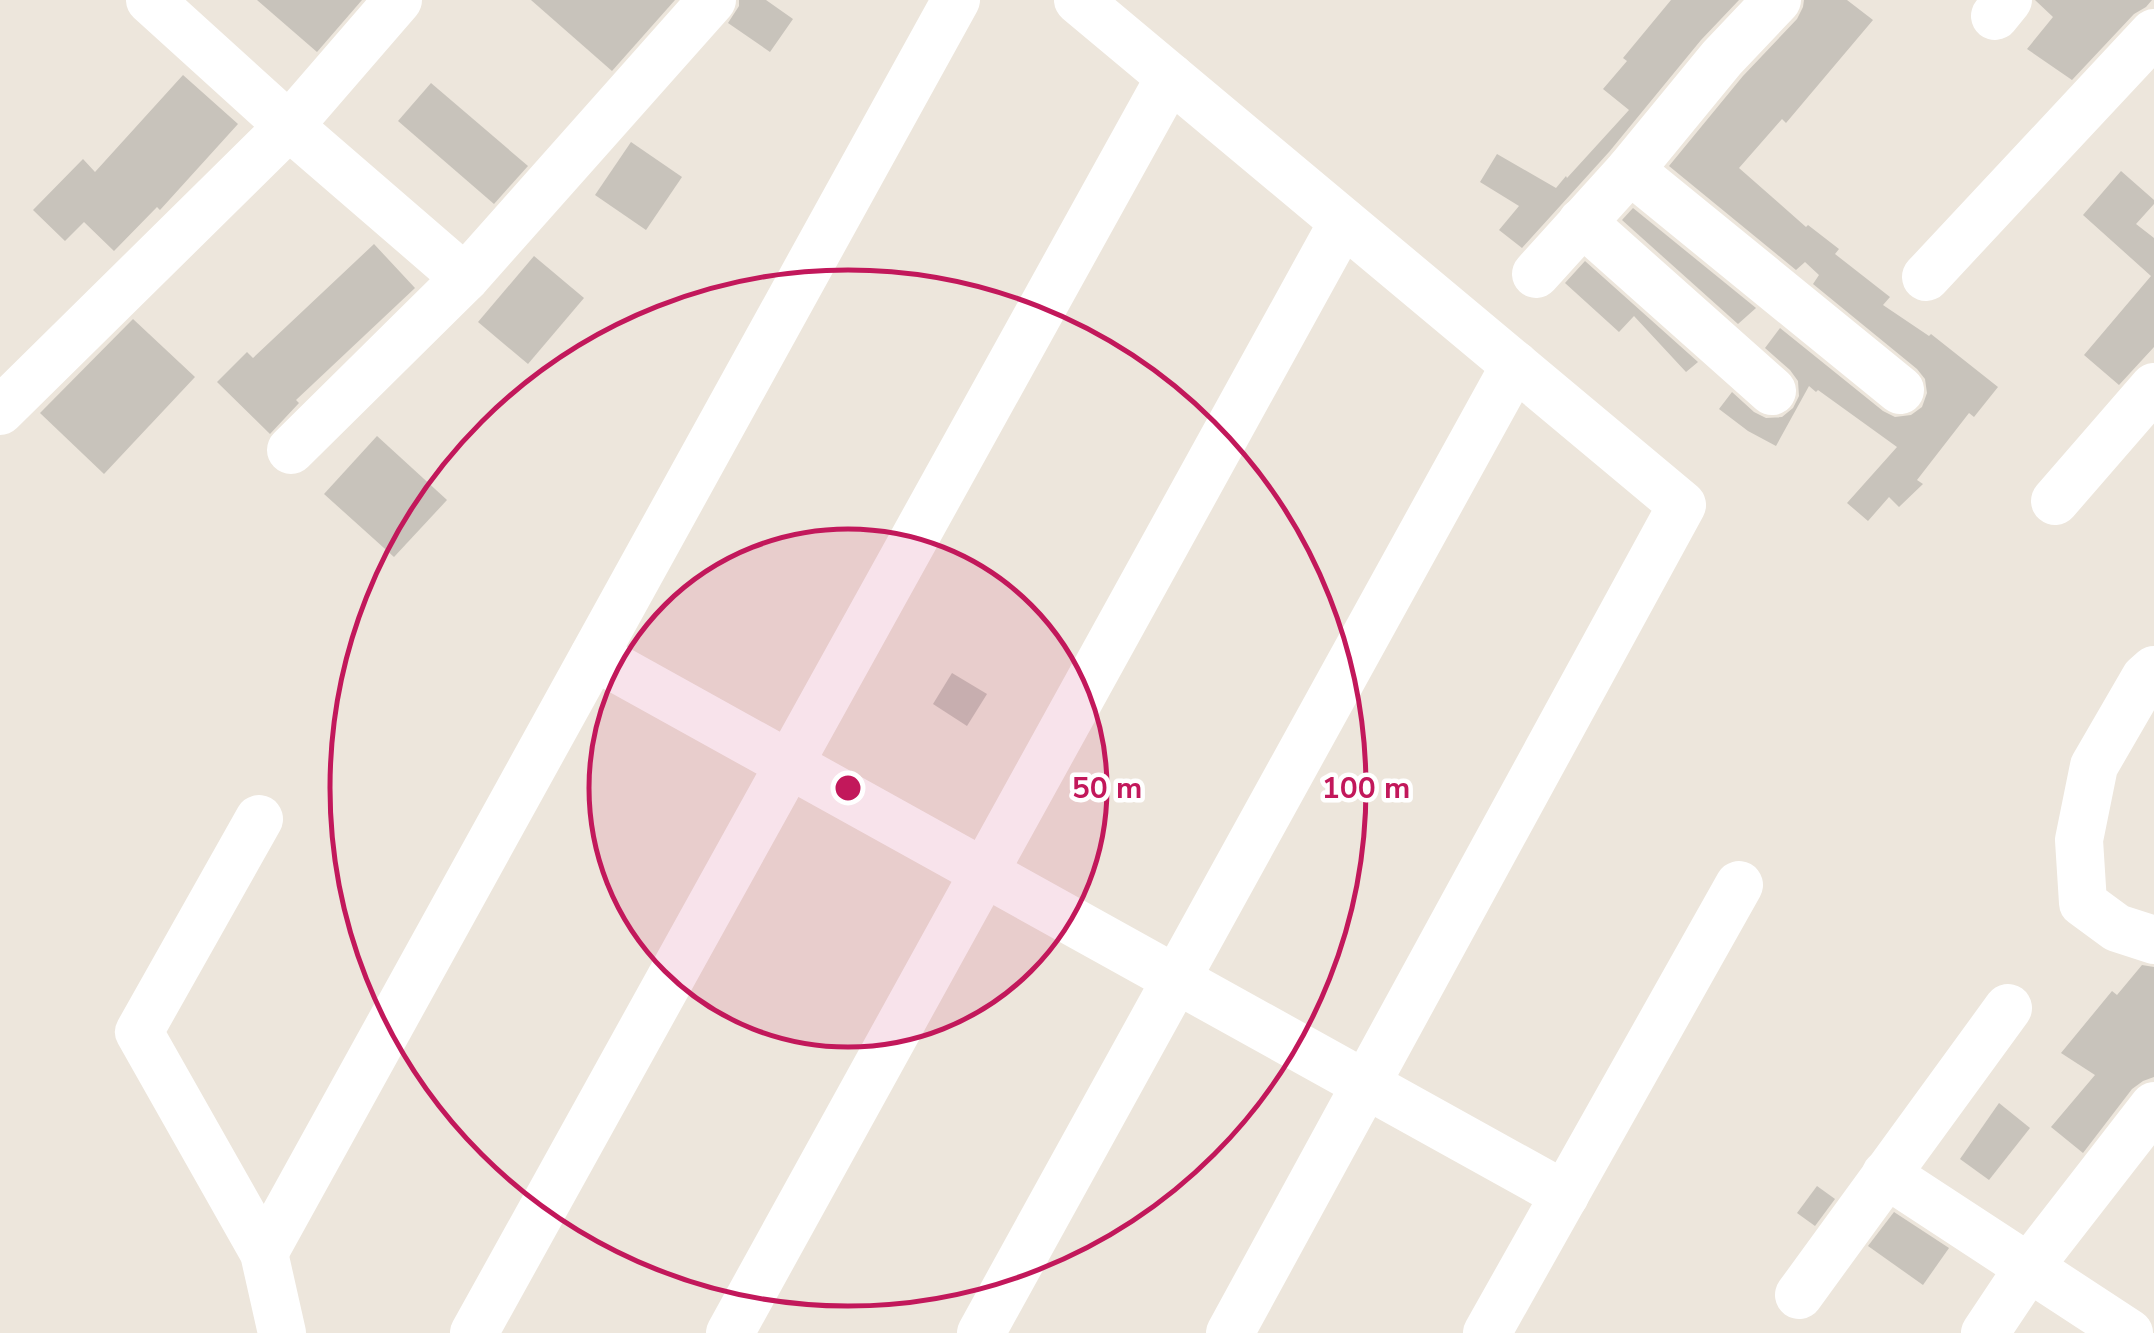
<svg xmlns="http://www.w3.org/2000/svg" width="2154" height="1333" font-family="'Nunito Sans',sans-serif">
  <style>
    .building { fill: #c8c3bb }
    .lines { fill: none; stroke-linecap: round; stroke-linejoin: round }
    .minor { stroke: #fff; stroke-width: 48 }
    .ring { fill: none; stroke: #c2185b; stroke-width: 5 }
    .centre { fill: #c2185b; stroke: #fff; stroke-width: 5 }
    .ring-label { font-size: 30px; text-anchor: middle; font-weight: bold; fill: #c2185b; stroke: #fff; stroke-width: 9; stroke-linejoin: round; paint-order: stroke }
  </style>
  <rect width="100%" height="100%" fill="#ede6dc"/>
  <!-- building -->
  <g class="building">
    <path d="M257,0H362L317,52Z"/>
    <path d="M531,0H675L612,71Z"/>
    <path d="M739,0H766L793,19L770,52L728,23L739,6Z"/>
    <path d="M1671,0H1739L1701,40L1609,152L1522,248L1499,230L1519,206L1480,182L1497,154L1556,188L1566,176L1567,178L1629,110L1603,89L1627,61L1623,58Z"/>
    <path d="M1804,0H1847L1873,20L1786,123L1782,119L1739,168L1806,227L1808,225L1839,249L1835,254L1890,297L1883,305L1929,336L1931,334L1998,387L1974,417L1969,413L1917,480L1923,484L1899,507L1889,497L1868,521L1847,503L1897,447L1818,390L1816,392L1809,386L1776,446L1748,431L1719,409L1732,392L1754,412L1766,418L1782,417L1793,408L1799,396L1798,381L1790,370L1765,348L1780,328L1883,411L1895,417L1911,415L1922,407L1927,393L1925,379L1917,369L1813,284L1819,275L1805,262L1796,270L1669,166L1743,76L1797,19L1803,7Z"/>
    <path d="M2035,0H2152L2146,7L2134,14L2072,80L2027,49L2053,17Z"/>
    <path d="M183,75L238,124L160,210L157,207L114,251L84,222L65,241L33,210L83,159L95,172Z"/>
    <path d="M431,83L528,166L494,204L398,121Z"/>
    <path d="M631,142L682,177L646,230L595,195Z"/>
    <path d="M2121,171L2154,200V204L2136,224L2154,238V347L2119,385L2084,355L2151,276L2083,215Z"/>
    <path d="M1633,208L1756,308L1738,324L1622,220Z"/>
    <path d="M374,244L415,288L296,400L299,403L270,434L217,382L247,352L253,358Z"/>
    <path d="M534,256L584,298L528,364L478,322Z"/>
    <path d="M1585,261L1698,362L1686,372L1634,316L1619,332L1565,283Z"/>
    <path d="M133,319L195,377L104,474L40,413Z"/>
    <path d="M377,436L447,500L394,557L324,494Z"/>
    <path d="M952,673L987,694L967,726L933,704Z"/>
    <path d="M2142,965L2154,967V1077L2143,1081L2132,1089L2083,1153L2051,1127L2095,1075L2061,1053L2112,991L2117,995Z"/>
    <path d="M1999,1103L2030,1128L1989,1180L1960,1159Z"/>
    <path d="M1817,1186L1835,1199L1815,1226L1797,1213Z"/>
    <path d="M1894,1212L1949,1248L1923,1285L1868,1246Z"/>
  </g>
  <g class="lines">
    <!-- minor -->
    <g class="minor">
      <path d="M150,0L289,126L465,278"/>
      <path d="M1078,0L1682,505L1230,1333"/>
      <path d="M1995,16L2008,0"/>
      <path d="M1630,170L1900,390"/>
      <path d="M1582,222L1772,391"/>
      <path d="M1536,274L1630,170L1722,58L1777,0"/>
      <path d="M1926,277L2154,33"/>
      <path d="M0,411L289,126L398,0"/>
      <path d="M291,450L465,278L712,0"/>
      <path d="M2055,501L2154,387"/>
      <path d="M594,656L1565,1195"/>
      <path d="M2154,670L2145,678L2094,766L2079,840L2083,903L2117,928L2154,940"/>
      <path d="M259,819L139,1032L264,1253L282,1333"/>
      <path d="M1886,1174L2129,1333"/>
      <path d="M264,1253L956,0"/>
      <path d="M1799,1295L2008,1008"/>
      <path d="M474,1333L1170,77"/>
      <path d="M730,1333L1343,222"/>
      <path d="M981,1333L1515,365"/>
      <path d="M1487,1333L1739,885"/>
      <path d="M1985,1333L2029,1267L2154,1106"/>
    </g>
  </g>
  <!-- distance rings -->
  <circle cx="848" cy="788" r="259" fill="#c2185b" fill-opacity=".12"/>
  <g class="ring">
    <circle cx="848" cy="788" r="259"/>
    <circle cx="848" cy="788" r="518"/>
  </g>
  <circle cx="848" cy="788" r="15" class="centre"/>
  <g class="ring-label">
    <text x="1107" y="798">50 m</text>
    <text x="1366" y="798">100 m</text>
  </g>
</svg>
